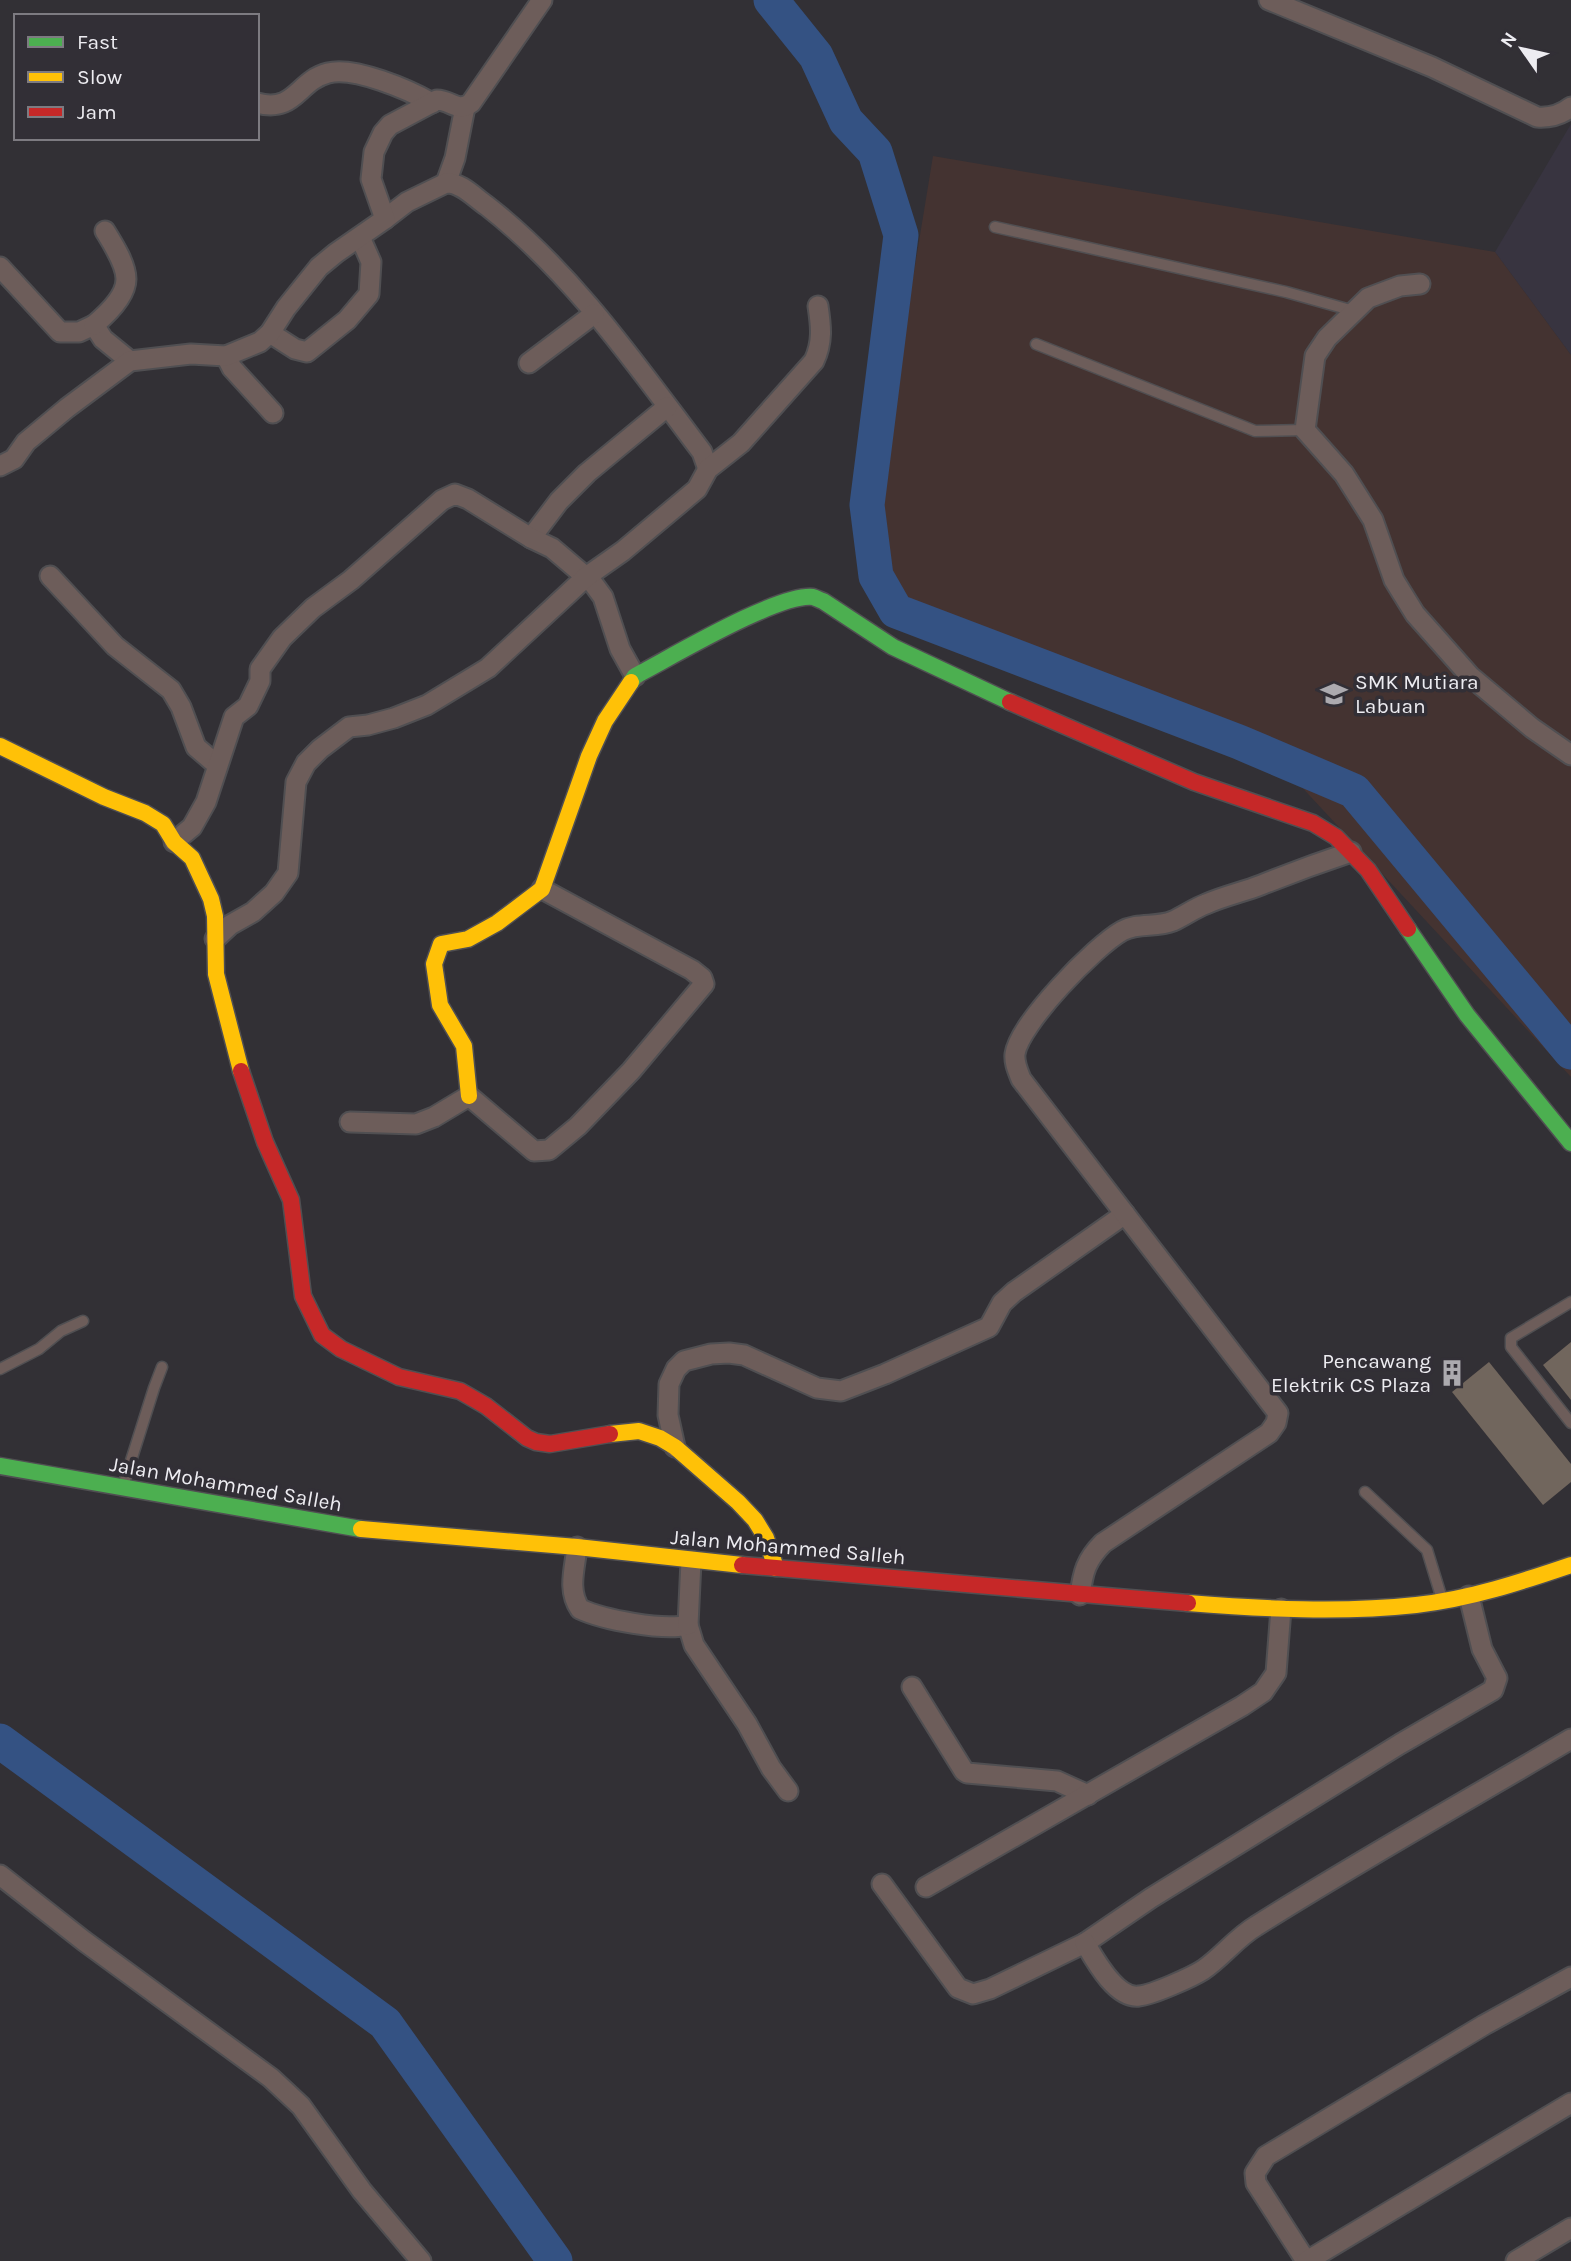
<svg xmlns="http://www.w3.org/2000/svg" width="1571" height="2261" font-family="Karla,sans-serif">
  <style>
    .built { fill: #383440 }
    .education { fill: #443331 }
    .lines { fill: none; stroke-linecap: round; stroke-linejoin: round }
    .river { stroke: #345283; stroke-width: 35 }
    .building { fill: #71665d }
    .lane-casing { stroke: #504f52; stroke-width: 13 }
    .street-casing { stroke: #504f52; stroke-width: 23 }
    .fast-casing { stroke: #504f52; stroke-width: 19 }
    .slow-casing { stroke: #504f52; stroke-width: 19 }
    .jam-casing { stroke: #504f52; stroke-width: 19 }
    .lane { stroke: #6d5d5a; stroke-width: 10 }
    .street { stroke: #6d5d5a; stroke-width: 19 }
    .fast { stroke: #4caf50; stroke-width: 16 }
    .slow { stroke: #ffc107; stroke-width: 16 }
    .jam { stroke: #c62828; stroke-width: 16 }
    .labels { text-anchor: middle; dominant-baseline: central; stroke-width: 7; stroke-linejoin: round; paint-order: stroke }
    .poi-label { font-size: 21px; fill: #edecf1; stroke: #322f36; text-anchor: start }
    .street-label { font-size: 21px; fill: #edecf1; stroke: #322f36 }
  </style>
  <rect width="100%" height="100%" fill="#323035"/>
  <!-- built -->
  <path class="built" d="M1571,124V355L1495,252Z"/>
  <!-- education -->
  <path class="education" d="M933,156L1495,252L1571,355V1077L1297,782L897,606L874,516Z"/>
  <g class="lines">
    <!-- river -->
    <g class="river">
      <path d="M771,0L816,56L846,121L875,152L901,235L867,505L876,576L896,611L1239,742L1354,791L1571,1052"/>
      <path d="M0,1741L385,2023L555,2261"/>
    </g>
  </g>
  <!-- building -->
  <g class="building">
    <path d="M1571,1342V1400L1543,1365Z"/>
    <path d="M1489,1362L1571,1464V1482L1543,1505L1452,1392Z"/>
  </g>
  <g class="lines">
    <defs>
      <g id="lane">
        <path d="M995,227L1286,292L1354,311"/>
        <path d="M1036,344L1255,431L1305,430"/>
        <path d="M1571,1302L1511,1338V1347L1571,1423"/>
        <path d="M0,1369L39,1349L61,1331L83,1321"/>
        <path d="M123,1486L154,1388L162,1367"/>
        <path d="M1365,1492L1427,1550L1442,1599"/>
      </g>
      <g id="street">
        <path d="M1269,0L1432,67L1537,117C1550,118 1561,115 1571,107"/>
        <path d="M257,103C296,113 297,81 328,73C354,66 409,90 432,103"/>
        <path d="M446,183L455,158L465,107"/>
        <path d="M385,219L407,202L446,183C461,182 475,198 487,206C573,273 637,366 702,452L708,469"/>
        <path d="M0,267L60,332H79L94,325L103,339L130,361"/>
        <path d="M1420,284L1400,286L1368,298L1327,338L1315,356L1305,430L1344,474L1373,520L1394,580L1415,614L1470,676L1532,728L1571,755"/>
        <path d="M94,325C106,315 126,297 126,279C126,264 113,244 105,231"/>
        <path d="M270,333L295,349L307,352L347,320L369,294L371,262L360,237"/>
        <path d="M226,356L232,368L273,413"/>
        <path d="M529,363L594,314"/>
        <path d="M0,466L14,459L26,442L67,408L130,361L191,354L226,356L260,342L270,333L286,308L319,267L336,253L385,219L371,179L374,152L383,133L390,125L437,100C451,100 457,113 471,103L542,0"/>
        <path d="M531,538L559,501L587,473L667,407"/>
        <path d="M50,576L115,646L171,690L181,707L196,747L217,765"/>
        <path d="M174,842L192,827L206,802L234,717L248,706L260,681V669L282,638L313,608L351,580L442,500L455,494L468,499L531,538L552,548L592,582L603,597L620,649L635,676"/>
        <path d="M215,939L230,925L253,912L274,893L288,873L296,782L306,763L320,749L349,727L368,725L394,718L427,705L488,668L586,577L623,551L697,489L708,469L741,443L814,361C823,342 821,326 818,306"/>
        <path d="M350,1122L416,1124L434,1117L469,1096L534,1151L549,1150L578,1126L631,1071L704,984L702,978L692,970L542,889"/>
        <path d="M675,1447L668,1415L669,1384L676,1369L684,1361L711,1354L729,1353L744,1355L817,1388L841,1391L885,1374L989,1327L1002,1303L1014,1292L1125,1214"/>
        <path d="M577,1547C575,1568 567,1590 580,1609C604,1620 663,1631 688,1625L694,1645L747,1724L771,1768L788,1791"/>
        <path d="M1080,1595C1083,1572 1086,1560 1103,1543L1269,1433L1276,1423L1278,1413L1021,1079C1018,1071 1014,1063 1015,1054C1019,1024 1095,946 1122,931C1138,922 1156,928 1173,921C1184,916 1195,908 1206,904C1224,896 1243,892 1261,885C1291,873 1321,862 1351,852"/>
        <path d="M688,1625L691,1561"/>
        <path d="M912,1687L964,1771L967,1773L1057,1781L1088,1795"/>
        <path d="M0,1875L84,1941L271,2078L301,2106L362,2191L421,2261"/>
        <path d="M882,1884L958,1988L973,1994L990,1989L1085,1943L1151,1898L1400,1744L1493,1690L1497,1678L1482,1649L1469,1596"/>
        <path d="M926,1887L1242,1706L1263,1692L1276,1673L1281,1609"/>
        <path d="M1085,1943C1095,1960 1116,1999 1139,1996C1152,1995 1192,1977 1203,1970C1222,1957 1236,1938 1256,1926C1359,1861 1466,1801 1571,1739"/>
        <path d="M1306,2261L1256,2183L1255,2173L1266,2156L1484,2025L1571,1977"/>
        <path d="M1307,2261L1571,2103"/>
        <path d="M1516,2261L1571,2228"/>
      </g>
      <g id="fast">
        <path d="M631,682L635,676C670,658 778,593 813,597C816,598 820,600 823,601L893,647L1010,702"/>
        <path d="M1408,929L1467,1015L1571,1143"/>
        <path d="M0,1466L361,1529"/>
      </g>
      <g id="slow">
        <path d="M0,746L104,797L145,813L163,824L174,842L192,858L211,899L215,916L216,974L241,1071"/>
        <path d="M469,1096L464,1046L440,1005L434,964L441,944L468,939L497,923L542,889L589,756L605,721L631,682"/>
        <path d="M610,1434L639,1431L660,1438L675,1447L738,1502L755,1520L766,1538L776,1568"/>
        <path d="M361,1529L577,1547L742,1565"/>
        <path d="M1188,1603C1263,1609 1341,1613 1416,1605C1470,1599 1521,1582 1571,1565"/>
      </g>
      <g id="jam">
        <path d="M1010,702L1194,782L1313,823L1336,837L1368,870L1408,929"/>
        <path d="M241,1071L265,1142L291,1200L303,1296L322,1335L341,1349L399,1377L460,1391L486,1406L527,1438L536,1442L550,1444L610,1434"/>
        <path d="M742,1565L1188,1603"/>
      </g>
    </defs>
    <!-- lane casing -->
    <use href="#lane" class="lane-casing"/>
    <!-- street casing -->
    <use href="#street" class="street-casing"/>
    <!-- fast casing -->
    <use href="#fast" class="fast-casing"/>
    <!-- slow casing -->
    <use href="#slow" class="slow-casing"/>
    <!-- jam casing -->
    <use href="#jam" class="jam-casing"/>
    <!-- lane -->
    <use href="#lane" class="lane"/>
    <!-- street -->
    <use href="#street" class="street"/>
    <!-- fast -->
    <use href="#fast" class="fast"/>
    <!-- slow -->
    <use href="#slow" class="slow"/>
    <!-- jam -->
    <use href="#jam" class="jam"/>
  </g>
  <!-- icons -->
  <defs>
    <symbol id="school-bare" viewBox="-9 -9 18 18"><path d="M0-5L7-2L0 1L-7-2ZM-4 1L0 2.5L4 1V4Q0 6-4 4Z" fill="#acaaaf" stroke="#322f36" stroke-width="2.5" paint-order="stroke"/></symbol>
    <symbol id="building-bare" viewBox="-9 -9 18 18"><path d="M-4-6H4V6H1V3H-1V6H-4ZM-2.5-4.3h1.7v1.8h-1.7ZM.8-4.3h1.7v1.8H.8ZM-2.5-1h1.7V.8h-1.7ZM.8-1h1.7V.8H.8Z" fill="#acaaaf" stroke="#322f36" stroke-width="2.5" paint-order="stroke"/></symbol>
  </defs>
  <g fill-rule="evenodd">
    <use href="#school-bare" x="1315" y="675" width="38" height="38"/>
    <use href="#building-bare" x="1433" y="1354" width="38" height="38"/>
  </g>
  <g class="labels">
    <!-- poi labels -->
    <g class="poi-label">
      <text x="1355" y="682">SMK Mutiara<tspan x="1355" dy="24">Labuan</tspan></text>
      <text x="1431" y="1361" text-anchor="end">Pencawang<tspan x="1431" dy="24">Elektrik CS Plaza</tspan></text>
    </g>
    <!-- street labels -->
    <g class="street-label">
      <text transform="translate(226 1484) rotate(10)">Jalan Mohammed Salleh</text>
      <text transform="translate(788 1547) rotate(5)">Jalan Mohammed Salleh</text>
    </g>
  </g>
  <!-- legend -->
  <rect x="14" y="14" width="245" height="126" fill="#322f36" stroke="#7d7b81" stroke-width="2"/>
  <rect x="28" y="37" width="35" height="10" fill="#4caf50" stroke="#7d7b81" stroke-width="2"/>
  <text x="77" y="49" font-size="21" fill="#edecf1">Fast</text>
  <rect x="28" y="72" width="35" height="10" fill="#ffc107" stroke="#7d7b81" stroke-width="2"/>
  <text x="77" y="84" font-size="21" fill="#edecf1">Slow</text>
  <rect x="28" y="107" width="35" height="10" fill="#c62828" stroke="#7d7b81" stroke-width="2"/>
  <text x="77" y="119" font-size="21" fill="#edecf1">Jam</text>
  <!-- north arrow -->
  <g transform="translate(1522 49) rotate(304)" stroke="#322f36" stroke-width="5" paint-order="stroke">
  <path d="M0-5L12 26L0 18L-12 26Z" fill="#edecf1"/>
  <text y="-10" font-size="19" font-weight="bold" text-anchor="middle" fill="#edecf1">N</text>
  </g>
</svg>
